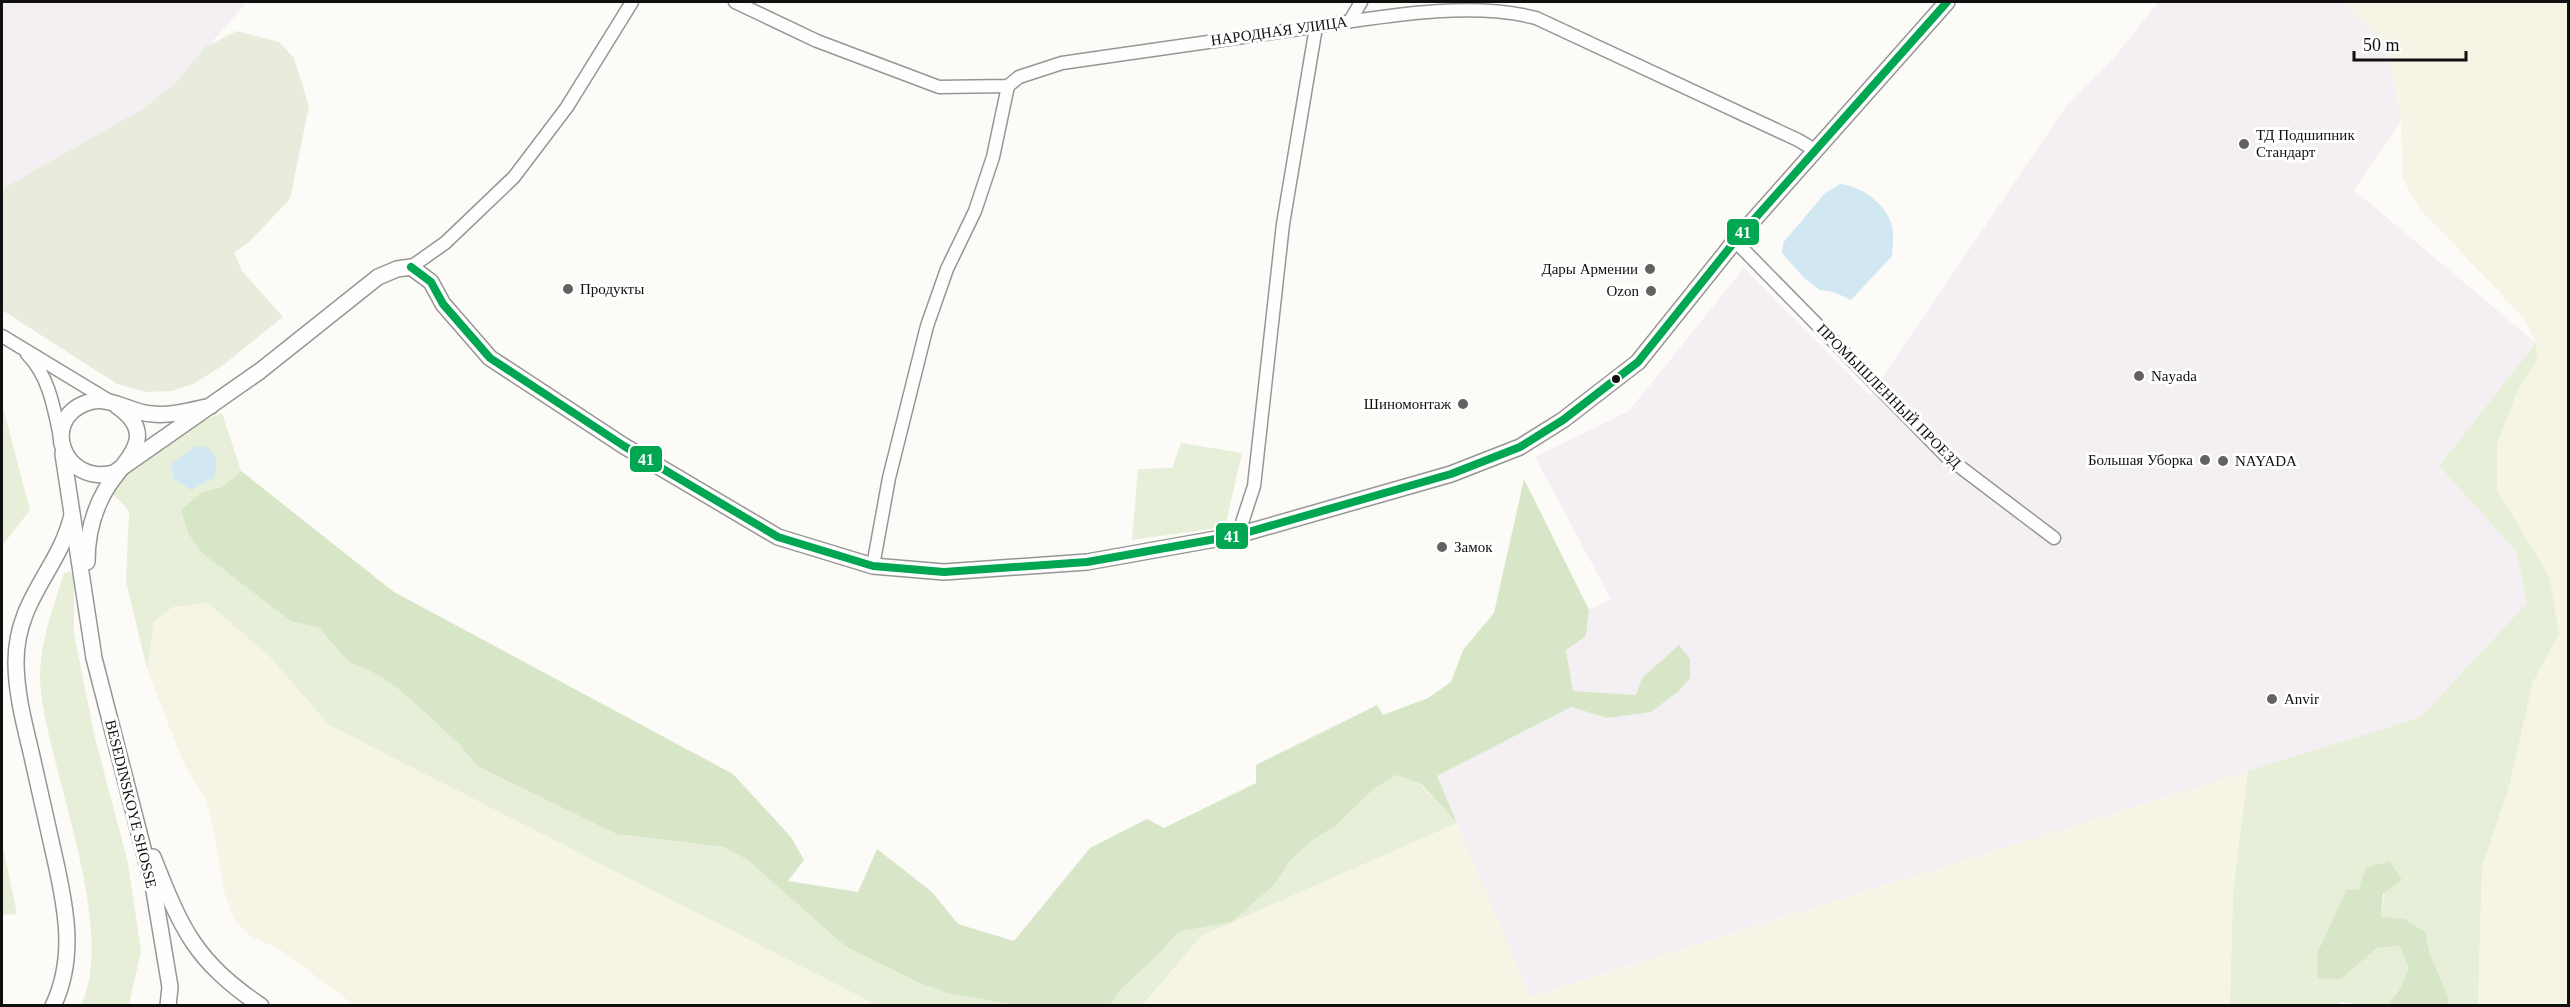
<svg xmlns="http://www.w3.org/2000/svg" width="2570" height="1007" font-family="Georgia,serif">
  <style>
    .industrial { fill: #f3eff2 }
    .farmland { fill: #f6f4e5 }
    .green { fill: #e7efd9 }
    .forest { fill: #d8e6c8 }
    .cemetery { fill: #e8ecdd }
    .water { fill: #d1e8f2 }
    .lines { fill: none; stroke-linecap: round; stroke-linejoin: round }
    .minor-casing { stroke: #969694; stroke-width: 15 }
    .tertiary-casing { stroke: #969694; stroke-width: 18 }
    .minor { stroke: #fffefe; stroke-width: 12 }
    .tertiary { stroke: #fffefe; stroke-width: 15 }
    .bus-1-casing { stroke: #fff; stroke-width: 12 }
    .bus-1 { stroke: #00a651; stroke-width: 8 }
    .poi-dot { fill: #636261; stroke: #fff; stroke-width: 2 }
    .bus-dot { fill: #101010; stroke: #fff; stroke-width: 2 }
    .labels { text-anchor: middle; dominant-baseline: central; stroke-width: 6; stroke-linejoin: round; paint-order: stroke }
    .street-label { font-size: 15px; fill: #101010; stroke: #fff }
    .poi-label { font-size: 15px; fill: #101010; stroke: #fff; text-anchor: start }
    .line-badge { stroke: #fff; stroke-width: 2 }
    .badge-label { font-size: 16px; text-anchor: middle; font-weight: bold; fill: #fff }
  </style>
  <rect width="100%" height="100%" fill="#fcfbf7"/>
  <!-- industrial -->
  <g class="industrial">
    <path d="M2,2H247L179,79L146,107L2,189Z"/>
    <path d="M2158,2H2344L2388,46L2401,121L2354,190L2536,343L2439,466L2516,551L2527,603L2421,717L1529,997L1437,776L1571,707L1607,718L1636,695L1573,691L1566,650L1586,636L1589,610L1611,599L1535,457L1629,411L1744,268L1870,396L2065,108L2115,57Z"/>
  </g>
  <!-- farmland -->
  <g class="farmland">
    <path d="M2344,2H2568V1005H2478L2482,867L2509,787L2533,682L2559,634L2550,578L2497,490V446L2517,392L2537,360L2536,343L2524,318L2419,208L2403,179L2401,121L2388,46Z"/>
    <path d="M208,603L270,657L329,725L877,1005H354L278,948L252,937L235,922L224,891L215,836L206,800L183,762L147,669L154,621L173,607Z"/>
    <path d="M2248,771L2233,892L2230,1005L1143,1006L1201,936L1457,823L1530,997Z"/>
  </g>
  <!-- green -->
  <g class="green">
    <path d="M2536,343L2537,360L2517,392L2497,445V490L2550,578L2559,634L2533,682L2509,787L2482,867L2478,1005H2447L2449,998L2430,954L2425,932L2405,919L2381,918L2389,861L2341,979L2377,948L2401,946L2409,968L2399,990L2388,1005H2363L2340,1002L2339,1006H2230L2233,892L2248,771L2421,717L2527,603L2516,551L2439,466Z"/>
    <path d="M2,404L30,510L2,546Z"/>
    <path d="M222,413L241,471L222,487L202,492L204,555L292,622L318,627L349,662L374,673L396,687L419,707L460,745L477,766L616,834L724,847L749,861L922,984L947,993L1016,1005H877L329,725L270,657L208,603L173,607L154,621L147,669L126,581L129,511L112,493L132,467L182,430Z"/>
    <path d="M1181,443L1242,453L1225,527L1132,540L1138,469L1172,468Z"/>
    <path d="M70,571L74,577V633L94,734L128,863L141,951L129,1005H81C117,931 51,775 41,693C36,652 52,612 64,573Z"/>
    <path d="M1397,775L1421,785L1457,823L1201,936L1143,1005L1110,1006L1120,990L1160,953L1178,932L1232,922L1274,885L1290,861L1310,842L1335,826L1374,789Z"/>
    <path d="M2,842L17,914L2,915Z"/>
  </g>
  <!-- forest -->
  <g class="forest">
    <path d="M241,471L394,592L733,774L791,837L804,860L788,881L858,892L877,849L932,892L958,924L1014,941L1090,848L1147,819L1164,828L1256,783V765L1377,705L1383,715L1428,698L1451,682L1463,650L1494,613L1524,479L1589,610L1586,636L1566,650L1573,691L1636,695L1642,678L1679,645L1690,659V678L1679,691L1651,712L1607,718L1571,707L1437,776L1457,823L1422,785L1397,775L1374,789L1335,826L1310,842L1290,861L1274,885L1232,922L1178,932L1160,953L1120,990L1110,1005H1016L947,993L922,984L845,946L749,861L724,847L616,834L477,766L460,745L419,707L396,687L374,673L349,662L318,627L292,622L204,555L189,535L181,510L202,492L222,487Z"/>
    <path d="M2390,861L2402,880L2383,894L2381,917L2405,919L2425,932L2430,954L2449,998L2447,1005H2388L2399,990L2409,968L2400,946L2377,948L2341,979L2318,978L2317,954L2347,889L2358,890L2366,868Z"/>
  </g>
  <!-- cemetery -->
  <path class="cemetery" d="M237,31L279,42L294,58L309,106L290,199L249,242L234,253L242,271L283,317L222,366L195,383L172,391L145,392L117,384L2,310V189L146,107L179,79L205,47Z"/>
  <!-- water -->
  <g class="water">
    <path d="M1840,184C1859,186 1881,200 1889,218C1895,229 1893,244 1892,256L1851,300L1834,292L1820,290L1804,278L1782,253L1783,243L1825,193Z"/>
    <path d="M204,446C217,454 218,462 214,477L191,490L173,478L171,464L195,447Z"/>
  </g>
  <g class="lines">
    <defs>
      <g id="minor">
        <path d="M735,2L817,41L939,87L1008,86L1019,77L1062,63C1143,51 1224,40 1306,28C1376,18 1467,0 1536,18L1798,140L1815,150"/>
        <path d="M1350,21L1361,2"/>
        <path d="M1735,241L1947,457L2054,538"/>
        <path d="M411,267L445,243L514,177L567,107L632,2"/>
        <path d="M2,336L111,402"/>
        <path d="M27,354C49,376 54,408 60,437"/>
        <path d="M1238,535L1254,486L1283,224L1316,27"/>
        <path d="M873,566L889,478L927,326L947,269L975,211L993,157L1008,86"/>
      </g>
      <g id="tertiary">
        <path d="M211,406C192,410 172,416 152,414C130,413 109,394 86,403C40,420 63,486 114,473L260,371L378,277L397,269L411,267L431,282L443,304L490,358L624,446L778,537L873,566L944,572L1087,562L1238,535L1451,474L1520,447L1563,420L1638,362L1735,241L1947,2"/>
        <path d="M63,454L94,658L154,891L170,987L168,1006"/>
        <path d="M87,562C87,538 93,512 105,491C121,462 162,437 117,406"/>
        <path d="M153,857C182,930 194,960 261,1006"/>
        <path d="M53,1006C76,958 66,908 55,859C47,823 39,788 31,752C24,723 16,692 16,662C16,599 59,570 72,515"/>
      </g>
    </defs>
    <!-- minor casing -->
    <use href="#minor" class="minor-casing"/>
    <!-- tertiary casing -->
    <use href="#tertiary" class="tertiary-casing"/>
    <!-- minor -->
    <use href="#minor" class="minor"/>
    <!-- tertiary -->
    <use href="#tertiary" class="tertiary"/>
    <defs>
      <path id="bus-1" d="M411,267L431,282L443,304L490,358L624,446L778,537L873,566L944,572L1087,562L1238,535L1451,474L1520,447L1563,420L1638,362L1735,241L1947,2"/>
    </defs>
    <!-- bus-1 casing -->
    <use href="#bus-1" class="bus-1-casing"/>
    <!-- bus-1 -->
    <use href="#bus-1" class="bus-1"/>
  </g>
  <!-- markers -->
  <g class="poi-dot">
    <circle cx="2244" cy="144" r="6"/>
    <circle cx="1650" cy="269" r="6"/>
    <circle cx="568" cy="289" r="6"/>
    <circle cx="1651" cy="291" r="6"/>
    <circle cx="2139" cy="376" r="6"/>
    <circle cx="1463" cy="404" r="6"/>
    <circle cx="2205" cy="460" r="6"/>
    <circle cx="2223" cy="461" r="6"/>
    <circle cx="1442" cy="547" r="6"/>
    <circle cx="2272" cy="699" r="6"/>
  </g>
  <circle class="bus-dot" cx="1616" cy="379" r="5"/>
  <g class="labels">
    <!-- street labels -->
    <g class="street-label">
      <text transform="translate(1279 31) rotate(-8)">НАРОДНАЯ УЛИЦА</text>
      <text transform="translate(1889 396) rotate(45)">ПРОМЫШЛЕННЫЙ ПРОЕЗД</text>
      <text transform="translate(131 804) rotate(76)">BESEDINSKOYE SHOSSE</text>
    </g>
    <!-- poi labels -->
    <g class="poi-label">
      <text x="2256" y="135">ТД Подшипник<tspan x="2256" dy="17">Стандарт</tspan></text>
      <text x="1638" y="269" text-anchor="end">Дары Армении</text>
      <text x="580" y="289">Продукты</text>
      <text x="1639" y="291" text-anchor="end">Ozon</text>
      <text x="2151" y="376">Nayada</text>
      <text x="1451" y="404" text-anchor="end">Шиномонтаж</text>
      <text x="2193" y="460" text-anchor="end">Большая Уборка</text>
      <text x="2235" y="461">NAYADA</text>
      <text x="1454" y="547">Замок</text>
      <text x="2284" y="699">Anvir</text>
    </g>
  </g>
  <g class="line-badge">
    <rect x="1726" y="218" width="34" height="28" rx="6" fill="#00a651"/>
    <rect x="629" y="445" width="34" height="28" rx="6" fill="#00a651"/>
    <rect x="1215" y="522" width="34" height="28" rx="6" fill="#00a651"/>
  </g>
  <g class="badge-label">
    <text x="1743" y="238">41</text>
    <text x="646" y="465">41</text>
    <text x="1232" y="542">41</text>
  </g>
  <!-- border -->
  <rect width="2570" height="1007" fill="none" stroke="#101010" stroke-width="6"/>
  <!-- scale -->
  <path d="M2354 51v9h112v-9" fill="none" stroke="#101010" stroke-width="3"/>
  <text x="2363" y="51" font-size="18" fill="#101010" stroke="#ffffff" stroke-width="4.5" paint-order="stroke">50 m</text>
</svg>
